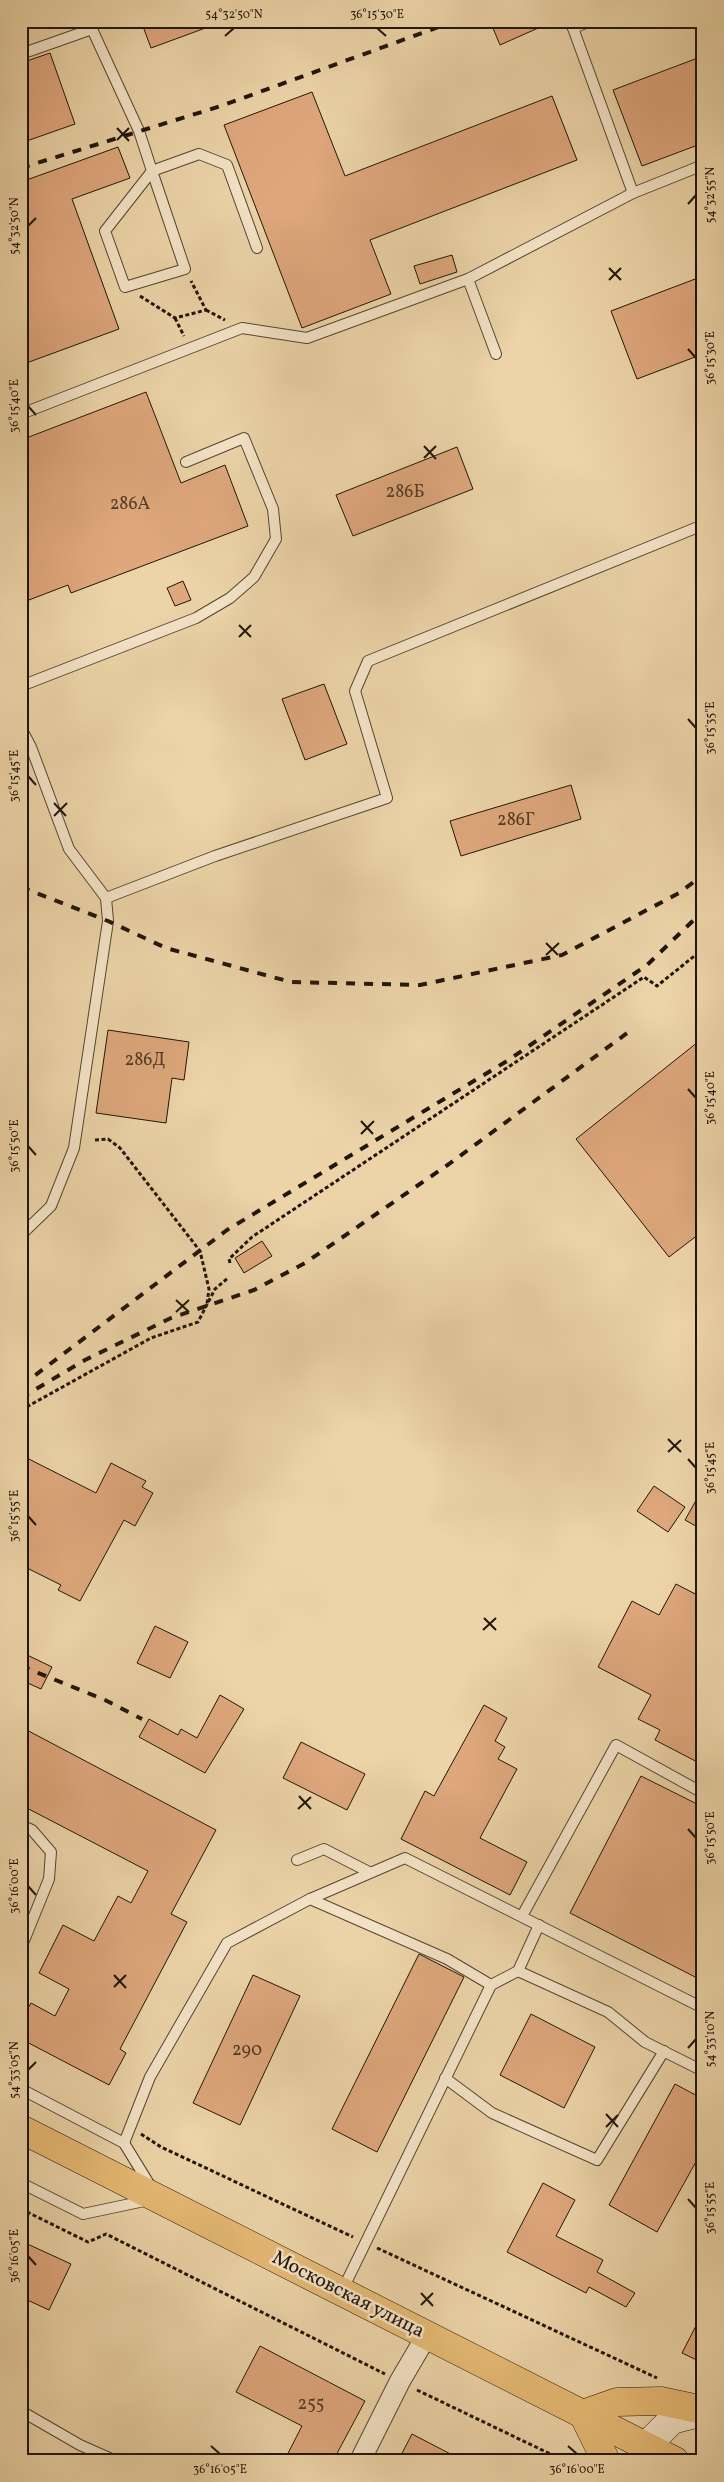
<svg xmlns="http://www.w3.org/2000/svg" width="724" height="2482" font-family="Vollkorn,serif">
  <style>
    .building { fill: #dea77c; stroke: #20150b }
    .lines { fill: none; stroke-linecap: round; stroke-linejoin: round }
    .lane-casing { stroke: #534532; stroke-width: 12 }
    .street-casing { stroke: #534532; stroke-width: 22 }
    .secondary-casing { stroke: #20150b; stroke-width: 29 }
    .primary-casing { stroke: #20150b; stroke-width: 29 }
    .path { stroke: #20150b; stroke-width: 3; stroke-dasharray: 4 2.5; stroke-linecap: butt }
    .lane { stroke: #f3e3c6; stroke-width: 10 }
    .street { stroke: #f3e3c6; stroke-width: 20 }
    .secondary { stroke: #f3e3c6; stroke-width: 28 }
    .primary { stroke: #e6ba74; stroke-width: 28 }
    .rail { stroke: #20150b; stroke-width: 4; stroke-dasharray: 9 9; stroke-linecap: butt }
    .ticks { fill: none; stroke: #20150b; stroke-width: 2 }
    .labels { text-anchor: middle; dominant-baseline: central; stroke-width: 5; stroke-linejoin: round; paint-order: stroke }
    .number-label { font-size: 18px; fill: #503a27 }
    .street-label { font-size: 20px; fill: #20150b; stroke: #f3e3c6 }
    .neatline { fill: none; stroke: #20150b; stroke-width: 2 }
    .ticks-label { font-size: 12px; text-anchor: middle; fill: #20150b }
  </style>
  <rect width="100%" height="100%" fill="#ecd4a8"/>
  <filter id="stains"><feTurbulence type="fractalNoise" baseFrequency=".004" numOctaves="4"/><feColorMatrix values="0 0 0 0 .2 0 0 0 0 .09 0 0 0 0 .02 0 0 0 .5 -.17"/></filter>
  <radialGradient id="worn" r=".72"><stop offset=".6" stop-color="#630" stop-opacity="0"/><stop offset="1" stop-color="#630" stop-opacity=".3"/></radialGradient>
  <!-- building -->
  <g class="building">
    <path d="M141,21H219V23L151,48Z"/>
    <path d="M490,21H554L500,45Z"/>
    <path d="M50,53L75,124L21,143V63Z"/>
    <path d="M703,56V143L642,166L613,90Z"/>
    <path d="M312,92L345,176L552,96L577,160L370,240L391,294L302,328L224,125Z"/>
    <path d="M118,147L130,178L72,199L119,329L21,365V182Z"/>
    <path d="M452,255L457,272L420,284L414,266Z"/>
    <path d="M703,276V354L637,379L611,311Z"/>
    <path d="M146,392L181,483L225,465L248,526L71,593L68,585L21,603V440Z"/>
    <path d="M457,447L473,489L353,536L336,495Z"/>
    <path d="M183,581L191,600L175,606L167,588Z"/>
    <path d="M324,684L347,744L305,760L282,699Z"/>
    <path d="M571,785L581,819L461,856L450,821Z"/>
    <path d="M108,1030L189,1042L184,1080L172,1078L166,1123L96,1113Z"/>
    <path d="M703,1038V1231L669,1257L576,1139Z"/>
    <path d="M262,1241L272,1256L244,1273L235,1258Z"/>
    <path d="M21,1455L96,1493L111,1463L146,1481L142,1487L153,1493L135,1526L124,1520L80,1601L58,1590L61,1585L21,1565Z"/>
    <path d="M654,1486L685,1507L668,1532L637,1511Z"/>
    <path d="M703,1488V1530L685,1520Z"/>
    <path d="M676,1584L703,1598V1765L655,1740L660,1730L638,1719L651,1695L598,1667L632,1601L659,1615Z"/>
    <path d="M155,1626L188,1642L170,1678L137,1663Z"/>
    <path d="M21,1652L52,1667L41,1689L21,1680Z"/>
    <path d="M220,1695L244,1709L205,1773L139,1737L149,1719L178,1735L181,1729L197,1738Z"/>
    <path d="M484,1705L507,1718L495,1741L505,1747L498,1759L517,1769L480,1838L527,1862L510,1895L401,1839L425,1791L434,1796Z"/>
    <path d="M21,1727L216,1830L171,1914L187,1922L120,2049L126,2053L109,2085L21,2039V2021L31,2003L55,2016L69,1989L39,1973L63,1925L94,1941L118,1896L131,1903L148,1871L21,1805Z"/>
    <path d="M301,1742L365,1774L347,1810L283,1778Z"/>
    <path d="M641,1776L703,1807V1981L570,1913Z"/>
    <path d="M419,1954L464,1977L377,2152L332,2129Z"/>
    <path d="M253,1975L300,1996L240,2125L193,2103Z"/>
    <path d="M531,2014L595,2047L564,2108L500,2075Z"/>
    <path d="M675,2084L703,2099V2149L657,2232L609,2205Z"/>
    <path d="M543,2183L575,2200L556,2236L603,2260L597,2272L635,2293L626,2307L589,2287L586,2293L507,2252Z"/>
    <path d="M21,2241L71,2264L49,2310L21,2297Z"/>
    <path d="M703,2312V2363L682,2353Z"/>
    <path d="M260,2346L365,2401L333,2461H284L302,2426L236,2392Z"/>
    <path d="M412,2434L464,2461H398Z"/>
  </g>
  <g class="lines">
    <defs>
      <g id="lane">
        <path d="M570,21L573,28L591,21"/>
        <path d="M573,28L633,193L703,165"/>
        <path d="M92,29L139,131L152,171L199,154L227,165L257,248"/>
        <path d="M21,54L92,29L89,21"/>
        <path d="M152,171L185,269L125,287L105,231Z"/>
        <path d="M496,354L468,279L633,193"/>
        <path d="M21,414L242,328L307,338L468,279"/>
        <path d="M21,686L196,618L230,598L254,577L276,539L273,509L244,438L186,462"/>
        <path d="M21,728L31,747L69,849L106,898L108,921L74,1148L51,1206L21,1235"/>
        <path d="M106,898L215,856L387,798L355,691L368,661L703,525"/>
        <path d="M21,1825L32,1830L51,1852L49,1879L21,1948"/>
        <path d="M297,1860L324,1849L369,1872"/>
        <path d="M310,1899L447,1959L491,1985"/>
        <path d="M522,1916L616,1745L703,1793"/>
        <path d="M518,1971L608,2012L645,2042L703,2071"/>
        <path d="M445,2078L492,2113L597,2160L664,2051"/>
        <path d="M21,2089L124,2143L151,2187"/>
        <path d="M124,2143L150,2077L227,1943L310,1899L405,1858L703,2008"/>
        <path d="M21,2183L83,2214L149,2200"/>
        <path d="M342,2291L491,1985L518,1971L539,1925"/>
        <path d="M21,2411L80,2445L116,2461"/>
      </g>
      <path id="street" d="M360,2461L400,2381L427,2335"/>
      <path id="secondary" d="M644,2461L646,2446L672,2420L703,2412"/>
      <g id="primary">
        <path d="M21,2129L675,2461"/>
        <path d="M606,2461L583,2414L617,2402L661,2401L703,2410"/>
      </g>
    </defs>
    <!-- lane casing -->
    <use href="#lane" class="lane-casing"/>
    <!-- street casing -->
    <use href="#street" class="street-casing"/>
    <!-- secondary casing -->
    <use href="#secondary" class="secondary-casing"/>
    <!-- primary casing -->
    <use href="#primary" class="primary-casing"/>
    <!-- path -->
    <g class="path">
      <path d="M140,296L175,318L206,310L191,281"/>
      <path d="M206,310L225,320"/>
      <path d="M175,318L184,336"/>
      <path d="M95,1140L108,1139L120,1148L200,1251L209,1289L207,1304"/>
      <path d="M230,1263L229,1259L252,1237L644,977L657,986L703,949"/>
      <path d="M21,1410L151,1338L198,1322L215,1289L228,1278"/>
      <path d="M141,2134L161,2147L353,2237"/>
      <path d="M21,2209L88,2242L106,2234L385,2374"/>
      <path d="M377,2248L657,2378"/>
      <path d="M417,2390L565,2461"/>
      <path d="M696,2441L703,2445"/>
    </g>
    <!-- lane -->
    <use href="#lane" class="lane"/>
    <!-- street -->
    <use href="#street" class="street"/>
    <!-- secondary -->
    <use href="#secondary" class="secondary"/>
    <!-- primary -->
    <use href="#primary" class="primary"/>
    <!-- rail -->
    <g class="rail">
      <path d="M21,168L221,106L455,21"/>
      <path d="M21,887L108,921L166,948L291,982L420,985L562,955L679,893L703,875"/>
      <path d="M21,1386L227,1230L507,1061L647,965L703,911"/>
      <path d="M21,1398L85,1360L171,1318L254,1290L305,1263L449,1164L634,1028"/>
      <path d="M21,1666L105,1700L142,1719"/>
    </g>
  </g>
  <!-- ticks -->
  <path class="ticks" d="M377,28L386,36M225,36L234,28M117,128L129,141M117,140L129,128M688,204L696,195M28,226L36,218M609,268L621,280M609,280L621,268M688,349L696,358M28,406L36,415M424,446L436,459M424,458L436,446M239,625L251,637M239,637L251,625M688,719L696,728M28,776L36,785M54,803L66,816M54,816L67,803M546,943L558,955M546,955L559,943M688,1089L696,1098M361,1121L373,1134M361,1134L374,1121M28,1146L36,1155M176,1300L189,1312M176,1312L189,1300M668,1439L681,1452M668,1452L681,1440M688,1459L696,1468M28,1516L36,1525M484,1618L496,1630M483,1630L496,1618M299,1796L311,1809M298,1809L311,1797M688,1829L696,1838M28,1886L36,1895M114,1975L126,1988M114,1987L126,1975M688,2048L696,2039M28,2070L36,2062M606,2114L618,2127M606,2127L618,2115M688,2199L696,2208M28,2256L36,2265M421,2293L433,2306M421,2305L433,2293M211,2446L220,2454M568,2446L577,2454"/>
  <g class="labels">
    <!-- number labels -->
    <g class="number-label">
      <text x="405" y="492">286Б</text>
      <text x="130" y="504">286А</text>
      <text x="516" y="820">286Г</text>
      <text x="145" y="1060">286Д</text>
      <text x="247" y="2050">290</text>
      <text x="311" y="2404">255</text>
    </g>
    <!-- street labels -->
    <g class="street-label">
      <text transform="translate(348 2295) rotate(27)">Московская улица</text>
    </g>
  </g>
  <!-- margin -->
  <rect width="724" height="2482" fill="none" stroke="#ecd4a8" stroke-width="55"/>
  <rect x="28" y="28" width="668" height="2426" class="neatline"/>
  <g class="ticks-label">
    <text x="234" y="18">54°32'50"N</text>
    <text x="377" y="18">36°15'30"E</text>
    <text transform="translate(710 195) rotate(-90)" y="4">54°32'55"N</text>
    <text transform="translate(14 226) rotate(-90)" y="4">54°32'50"N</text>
    <text transform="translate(710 358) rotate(-90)" y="4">36°15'30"E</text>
    <text transform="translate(14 406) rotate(-90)" y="4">36°15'40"E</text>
    <text transform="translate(710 728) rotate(-90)" y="4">36°15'35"E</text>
    <text transform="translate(14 776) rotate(-90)" y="4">36°15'45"E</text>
    <text transform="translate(710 1098) rotate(-90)" y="4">36°15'40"E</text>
    <text transform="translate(14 1146) rotate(-90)" y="4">36°15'50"E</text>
    <text transform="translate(710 1468) rotate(-90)" y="4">36°15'45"E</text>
    <text transform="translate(14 1516) rotate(-90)" y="4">36°15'55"E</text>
    <text transform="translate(710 1838) rotate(-90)" y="4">36°15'50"E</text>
    <text transform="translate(14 1886) rotate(-90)" y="4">36°16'00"E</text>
    <text transform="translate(710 2039) rotate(-90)" y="4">54°33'10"N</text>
    <text transform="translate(14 2070) rotate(-90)" y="4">54°33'05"N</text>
    <text transform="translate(710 2208) rotate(-90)" y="4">36°15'55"E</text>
    <text transform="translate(14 2256) rotate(-90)" y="4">36°16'05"E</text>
    <text x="220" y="2473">36°16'05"E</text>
    <text x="577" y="2473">36°16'00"E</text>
  </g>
  <rect width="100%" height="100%" filter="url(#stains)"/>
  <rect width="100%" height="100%" fill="url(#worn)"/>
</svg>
